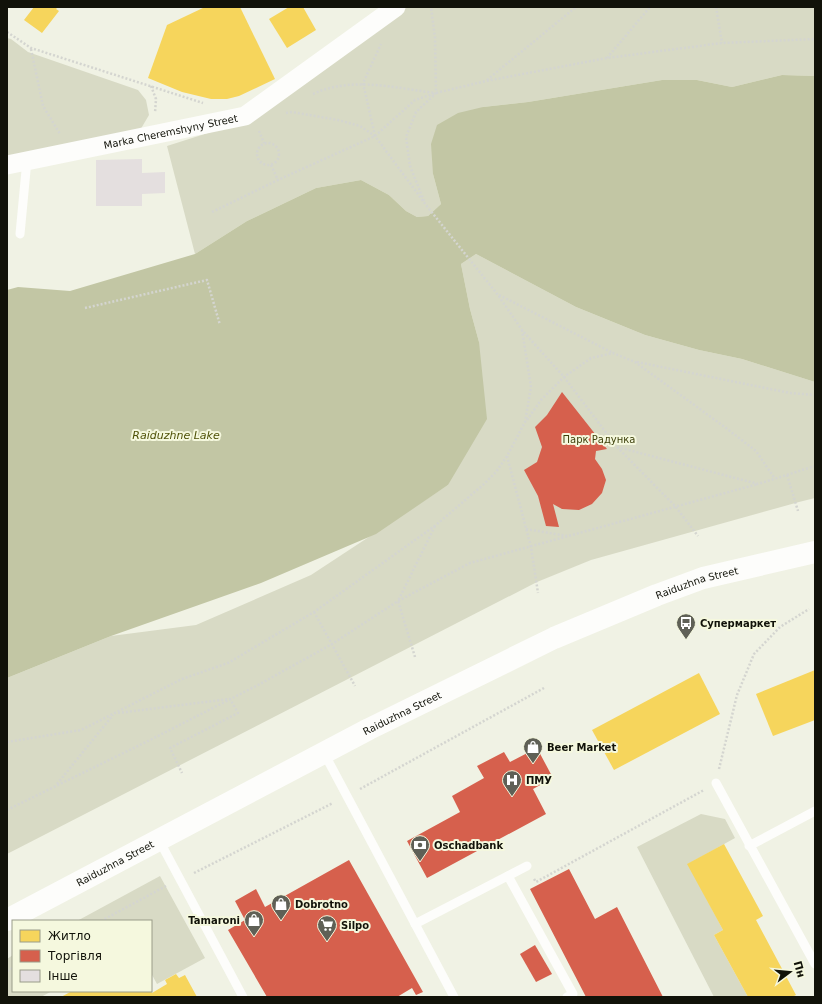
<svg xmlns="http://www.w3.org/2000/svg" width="822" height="1004" font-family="'DejaVu Sans',sans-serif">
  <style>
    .green { fill: #d8dac5 }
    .water { fill: #c2c6a4 }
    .homes { fill: #f6d55c }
    .shops { fill: #d6604d }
    .building { fill: #e4dfdf }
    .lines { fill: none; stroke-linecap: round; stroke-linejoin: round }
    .path { stroke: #d4d5d0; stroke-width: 2.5; stroke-dasharray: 2 2; stroke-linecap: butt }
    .service { stroke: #fdfdfb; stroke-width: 9 }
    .minor { stroke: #fdfdfb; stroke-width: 19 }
    .tertiary { stroke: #fdfdfb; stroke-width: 22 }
    .labels { text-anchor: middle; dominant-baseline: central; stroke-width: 4; stroke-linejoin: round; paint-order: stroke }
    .street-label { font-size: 10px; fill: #111209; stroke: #f5f8de }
    .park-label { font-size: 10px; fill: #3d400b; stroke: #f5f8de }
    .poi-label { font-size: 10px; font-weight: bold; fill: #111209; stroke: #f5f8de; text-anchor: start }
    .water-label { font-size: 11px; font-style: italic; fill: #4e5107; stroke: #f5f8de }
  </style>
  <rect width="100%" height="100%" fill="#f0f2e4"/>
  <!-- green -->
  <g class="green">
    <path d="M407,7H815V76L782,75L732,87L697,80H662L528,102L483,107L433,174L441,204L428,216L417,217L406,211L389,195L361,180L316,188L247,221L195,254L167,146L252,119Z"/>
    <path d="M7,38L11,39L28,52L138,90L146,100L149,115L139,132L7,159Z"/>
    <path d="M476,254L576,307L645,335L699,350L742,359L815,382V498L799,502L591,560L537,582L7,854V678L111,636L196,625L311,575L448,485L479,342L470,309L461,264Z"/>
    <path d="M701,814L725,819L735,838L688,864L723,930L714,935L748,997H714L637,847Z"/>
    <path d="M160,876L205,958L157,984L151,973V921H77Z"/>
    <path d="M13,955V991H52L41,997H7V959Z"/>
  </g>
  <!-- water -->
  <path class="water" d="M782,75L815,76V382L742,359L699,350L645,335L576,307L476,254L461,264L470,309L479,342L487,419L448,485L376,534L261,583L111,636L7,678V290L18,287L70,291L195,254L247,221L316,188L361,180L389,195L406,211L417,217L428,216L441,204L433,174L431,144L437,125L458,113L483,107L528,102L662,80H697L732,87Z"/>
  <!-- homes -->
  <g class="homes">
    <path d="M34,7H58L56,9L59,11L42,33L24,20Z"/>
    <path d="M205,7H240L275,79L239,96L227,99H211L182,92L148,78L167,25Z"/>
    <path d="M289,7H303L316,30L287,48L269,19Z"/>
    <path d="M815,670V720L773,736L756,694Z"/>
    <path d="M699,673L720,714L614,770L592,730Z"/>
    <path d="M724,844L763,916L756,920L796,995L792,997H748L714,935L723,930L687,864Z"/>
    <path d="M176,974L179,978L185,975L197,997H151V996L149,997H61L72,991H151L152,993L167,984L165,980Z"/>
  </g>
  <!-- shops -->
  <g class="shops">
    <path d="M562,392L607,449L596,451L595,459L602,469L606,480L602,493L592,504L579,510L562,509L553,504L559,527L546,526L538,496L524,470L537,462L542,447L535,427L547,415Z"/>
    <path d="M537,748L553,778L533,789L546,814L427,878L407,841L460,812L452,796L484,778L477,766L504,752L510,762Z"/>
    <path d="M349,860L423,992L416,995L412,988L397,997H267L228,930L245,920L235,901L256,889L265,907Z"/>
    <path d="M569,869L595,919L617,907L663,997H586L530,889Z"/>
    <path d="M535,945L552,974L536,982L520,954Z"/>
  </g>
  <!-- building -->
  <path class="building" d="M142,159V173L165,172V193L142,194V206H96V160Z"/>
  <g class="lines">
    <!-- path -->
    <g class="path">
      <path d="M716,7L722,43"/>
      <path d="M7,32L31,48L203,103"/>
      <path d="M31,49L43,106L60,134"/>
      <path d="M607,58L650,7"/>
      <path d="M487,80L576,7"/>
      <path d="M151,86L156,99L155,113"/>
      <path d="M313,94C351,76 395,88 435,93"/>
      <path d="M286,113L292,112L338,120L360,126L375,136L426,205L498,295L522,330L564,377L617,447L758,484L815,466"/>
      <path d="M259,131L264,143"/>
      <path d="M375,136L363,83L381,44"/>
      <circle cx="268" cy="154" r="11"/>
      <path d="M271,165L278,180"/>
      <path d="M424,201L410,166L406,137L416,112L436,93L435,38L431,7"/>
      <path d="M212,212L278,180L375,136L415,100L436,93L486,81L607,58L722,43L815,39"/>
      <path d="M499,295L613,353"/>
      <path d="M85,308L207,280L220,325"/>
      <path d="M637,362L790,393L815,395"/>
      <path d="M527,420L541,400L564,377L591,358L613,353L635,362L726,428L756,451L775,479"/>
      <path d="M617,447L675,506L698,536"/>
      <path d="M507,456L531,547L538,593"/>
      <path d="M787,475L798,511"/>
      <path d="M526,529L567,536"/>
      <path d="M314,612L355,686"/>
      <path d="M415,657L398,601L435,526"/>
      <path d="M118,713L230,699L238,713L170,748L182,773"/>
      <path d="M7,742L81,730L182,679L228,663L314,612L436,525L484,484L496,472L507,456L525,422L531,387L522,330"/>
      <path d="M719,769L737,695L754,654L780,627L809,609"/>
      <path d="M57,784L113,715"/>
      <path d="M360,789L544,688"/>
      <path d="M7,810L152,739L260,684L332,644L398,601L470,563L758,484"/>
      <path d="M194,873L333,803"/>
      <path d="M534,879L536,882L704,790"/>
      <path d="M101,921L166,886"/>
      <path d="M7,971L13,968"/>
    </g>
    <!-- service -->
    <g class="service">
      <path d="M20,234L27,160"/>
      <path d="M324,753L454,997"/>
      <path d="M716,783L815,964"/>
      <path d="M159,840L243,997"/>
      <path d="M749,846L815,811"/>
      <path d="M508,876L573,994L567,997"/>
      <path d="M415,924L527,866"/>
    </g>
    <!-- minor -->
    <path class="minor" id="s1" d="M7,165L245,116L396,7"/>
    <!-- tertiary -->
    <path class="tertiary" id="s2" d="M7,920L369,729L554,638L657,595L703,578L815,552"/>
  </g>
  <!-- icons -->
  <defs>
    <symbol id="bus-pin" viewBox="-11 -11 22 30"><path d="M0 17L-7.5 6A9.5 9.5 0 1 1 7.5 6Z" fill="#5f6056" stroke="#f5f8de"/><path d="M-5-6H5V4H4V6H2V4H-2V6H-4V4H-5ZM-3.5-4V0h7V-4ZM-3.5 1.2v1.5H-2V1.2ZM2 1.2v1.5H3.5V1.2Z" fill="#fff"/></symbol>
    <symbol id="shop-pin" viewBox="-11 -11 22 30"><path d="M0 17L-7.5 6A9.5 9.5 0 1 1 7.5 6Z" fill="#5f6056" stroke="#f5f8de"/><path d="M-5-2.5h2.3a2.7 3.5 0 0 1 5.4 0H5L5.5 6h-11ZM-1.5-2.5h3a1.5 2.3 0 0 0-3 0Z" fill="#fff"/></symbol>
    <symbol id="hospital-pin" viewBox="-11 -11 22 30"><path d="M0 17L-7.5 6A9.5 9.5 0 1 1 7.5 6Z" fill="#5f6056" stroke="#f5f8de"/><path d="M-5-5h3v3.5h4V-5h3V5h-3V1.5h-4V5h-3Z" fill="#fff"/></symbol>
    <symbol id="bank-pin" viewBox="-11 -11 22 30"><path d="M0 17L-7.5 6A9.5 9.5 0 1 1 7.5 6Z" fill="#5f6056" stroke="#f5f8de"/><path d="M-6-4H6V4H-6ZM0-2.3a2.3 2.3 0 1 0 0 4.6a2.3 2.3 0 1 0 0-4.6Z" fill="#fff"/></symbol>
    <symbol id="supermarket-pin" viewBox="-11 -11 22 30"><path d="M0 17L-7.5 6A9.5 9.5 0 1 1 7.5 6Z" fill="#5f6056" stroke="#f5f8de"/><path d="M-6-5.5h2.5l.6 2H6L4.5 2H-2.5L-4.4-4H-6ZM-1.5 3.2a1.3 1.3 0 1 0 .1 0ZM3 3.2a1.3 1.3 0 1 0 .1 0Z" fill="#fff"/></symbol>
  </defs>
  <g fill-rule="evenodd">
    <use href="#bus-pin" x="675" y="612" width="22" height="30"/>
    <use href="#shop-pin" x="522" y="736" width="22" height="30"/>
    <use href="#hospital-pin" x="501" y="769" width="22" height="30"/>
    <use href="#bank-pin" x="409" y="834" width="22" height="30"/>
    <use href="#shop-pin" x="270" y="893" width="22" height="30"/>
    <use href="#shop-pin" x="243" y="909" width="22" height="30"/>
    <use href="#supermarket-pin" x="316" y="914" width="22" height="30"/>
  </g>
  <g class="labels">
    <!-- street labels -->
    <g class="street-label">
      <text stroke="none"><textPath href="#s1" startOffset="167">Marka Cheremshyny Street</textPath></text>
      <text stroke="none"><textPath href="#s2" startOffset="769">Raiduzhna Street</textPath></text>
      <text stroke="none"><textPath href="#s2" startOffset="446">Raiduzhna Street</textPath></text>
      <text stroke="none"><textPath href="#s2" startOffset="122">Raiduzhna Street</textPath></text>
    </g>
    <!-- park labels -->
    <g class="park-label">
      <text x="599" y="439">Парк Радунка</text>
    </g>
    <!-- poi labels -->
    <g class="poi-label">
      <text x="700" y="623">Супермаркет</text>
      <text x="547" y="747">Beer Market</text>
      <text x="526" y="780">ПМУ</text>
      <text x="434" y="845">Oschadbank</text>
      <text x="295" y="904">Dobrotno</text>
      <text x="240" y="920" text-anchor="end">Tamaroni</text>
      <text x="341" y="925">Silpo</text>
    </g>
    <!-- water labels -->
    <g class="water-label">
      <text x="176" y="435">Raiduzhne Lake</text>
    </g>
  </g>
  <!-- border -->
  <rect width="822" height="1004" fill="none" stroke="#111209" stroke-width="16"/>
  <!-- legend -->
  <rect x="12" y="920" width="140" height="72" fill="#f5f8de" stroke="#9a9c89"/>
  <rect x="20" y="930" width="20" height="12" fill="#f6d55c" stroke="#9a9c89"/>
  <text x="48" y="940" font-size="12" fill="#111209">Житло</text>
  <rect x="20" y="950" width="20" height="12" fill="#d6604d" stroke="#9a9c89"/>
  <text x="48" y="960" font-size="12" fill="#111209">Торгівля</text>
  <rect x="20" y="970" width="20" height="12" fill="#e4dfdf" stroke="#9a9c89"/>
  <text x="48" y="980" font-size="12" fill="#111209">Інше</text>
  <!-- north arrow -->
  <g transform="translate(790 972) rotate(74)" stroke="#f5f8de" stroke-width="3" paint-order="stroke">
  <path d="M0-3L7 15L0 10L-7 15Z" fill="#111209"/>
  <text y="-6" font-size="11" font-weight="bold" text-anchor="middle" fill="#111209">Пн</text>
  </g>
</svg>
